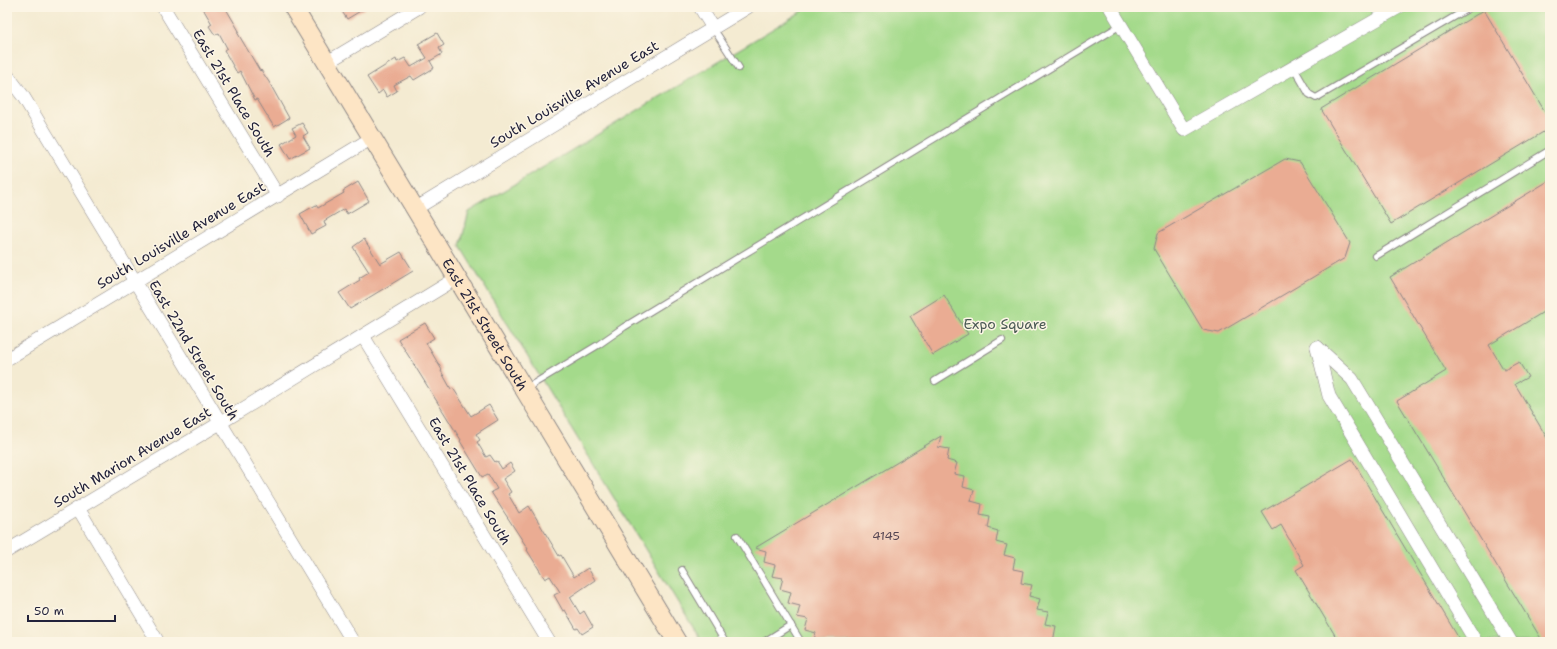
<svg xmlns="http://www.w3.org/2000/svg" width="1557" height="649" font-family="'Shantell Sans',sans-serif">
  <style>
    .green { fill: #a4da8b; stroke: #637e63 }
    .building { fill: #eaac93 }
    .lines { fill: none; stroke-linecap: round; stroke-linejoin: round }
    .lane-casing { stroke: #8b8686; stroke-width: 8 }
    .street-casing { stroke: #8b8686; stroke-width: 14 }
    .secondary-casing { stroke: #8b8686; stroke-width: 20 }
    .lane { stroke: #fff; stroke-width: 6 }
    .street { stroke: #fff; stroke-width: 13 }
    .secondary { stroke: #fde5c5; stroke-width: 18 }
    .labels { text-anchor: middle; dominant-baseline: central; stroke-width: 3; stroke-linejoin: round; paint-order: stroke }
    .number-label { font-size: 12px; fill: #544451 }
    .street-label { font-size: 14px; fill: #22223b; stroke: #fcf5e5 }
    .park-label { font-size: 14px; fill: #495953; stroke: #fcf5e5 }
  </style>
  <rect width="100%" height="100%" fill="#fcf5e5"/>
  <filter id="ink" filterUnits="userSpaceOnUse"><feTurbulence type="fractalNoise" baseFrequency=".025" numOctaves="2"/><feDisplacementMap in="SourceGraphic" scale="8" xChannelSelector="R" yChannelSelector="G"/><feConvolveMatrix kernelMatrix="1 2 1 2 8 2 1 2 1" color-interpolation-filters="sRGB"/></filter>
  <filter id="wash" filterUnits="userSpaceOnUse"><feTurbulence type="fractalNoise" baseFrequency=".012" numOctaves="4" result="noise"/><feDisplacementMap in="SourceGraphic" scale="16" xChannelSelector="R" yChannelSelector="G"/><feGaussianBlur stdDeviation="0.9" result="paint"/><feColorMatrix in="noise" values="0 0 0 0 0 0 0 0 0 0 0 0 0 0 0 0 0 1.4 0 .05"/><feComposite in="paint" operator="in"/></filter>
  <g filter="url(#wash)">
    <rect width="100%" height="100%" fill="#f4ebd2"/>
    <!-- green -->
    <path class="green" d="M809,7H1550V642H702L460,246L469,212Z"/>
    <g id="blocks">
      <!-- building -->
      <g class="building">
        <path d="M202,7H225L239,31L237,32L260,71L261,70L269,82L289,118L274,127L257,99L255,100L240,71L237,73L224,50L227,48L219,33L215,35L209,26L212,24Z"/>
        <path d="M339,7H367L347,19Z"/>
        <path d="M1484,10L1550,120V128L1391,224L1321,109Z"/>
        <path d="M437,33L444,45L439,48L442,54L430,61L434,68L414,80L411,76L394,85L397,91L387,97L383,90L378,94L367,77L396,59L397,62L405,58L411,67L427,58L418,44Z"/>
        <path d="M302,123L308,133L303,136L310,148L290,159L281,144L296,135L292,128Z"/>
        <path d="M1285,159L1300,162L1350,243L1345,258L1219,333L1203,330L1154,249L1158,233Z"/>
        <path d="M1550,180V308L1489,345L1504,370L1519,362L1528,377L1515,384L1550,443V642H1543L1397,401L1446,371L1390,277Z"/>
        <path d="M358,182L369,201L347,214L344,209L324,221L326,226L311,234L300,214L316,205L318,208L344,193L343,191Z"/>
        <path d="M364,239L380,264L401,252L413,271L350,309L339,293L360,280L359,278L369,272L353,247Z"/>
        <path d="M944,295L968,334L933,355L910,316Z"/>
        <path d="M425,323L434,338L426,343L442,370L441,371L451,389L453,388L471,416L489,405L498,420L476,434L480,440L477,442L486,457L490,455L495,462L497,461L502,469L510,463L515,471L503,479L511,492L508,494L519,513L529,506L559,556L561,555L574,577L588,568L595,580L570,597L580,614L584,611L593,627L582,634L578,628L576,629L565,610L563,611L554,595L560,592L550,576L545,579L527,550L528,549L491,492L497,489L488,474L482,477L460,441L461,440L398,339Z"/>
        <path d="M941,436L938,447L949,449L947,460L957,463L954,474L965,476L963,487L974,490L971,501L982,504L980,515L990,517L988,528L998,531L996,542L1007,545L1004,555L1015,558L1013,569L1023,571L1021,583L1032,585L1029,596L1040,599L1037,610L1048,612L1045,624L1056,626L1053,642H813L816,633L805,630L808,619L797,617L800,606L788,603L791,592L780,589L783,578L772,576L775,565L764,562L766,551L755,548Z"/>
        <path d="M1352,459L1461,642H1339L1296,570L1304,565L1281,525L1273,530L1262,512Z"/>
      </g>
    </g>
  </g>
  <g filter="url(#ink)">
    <use href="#blocks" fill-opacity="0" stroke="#8b8686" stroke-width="1"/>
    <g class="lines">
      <defs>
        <g id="lane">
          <path d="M713,28L739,68"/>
          <path d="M1294,68L1309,94L1316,98L1471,7"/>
          <path d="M1376,256L1550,150"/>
          <path d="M935,381L1002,340"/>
          <path d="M525,389L598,345L624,327L1121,25"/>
          <path d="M737,536L801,642"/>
          <path d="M682,570L725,642"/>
          <path d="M764,642L791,625"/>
        </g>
        <g id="street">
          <path d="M163,7L278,196"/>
          <path d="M700,7L713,28"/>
          <path d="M1110,7L1184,130L1399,7"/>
          <path d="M326,63L419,7"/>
          <path d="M7,75L23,96L353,642"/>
          <path d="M415,209L748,7"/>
          <path d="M363,336L549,642"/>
          <path d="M1317,347L1352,379L1511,642"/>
          <path d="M1317,347L1329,396L1476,642"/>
          <path d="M7,359L372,138"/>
          <path d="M78,508L158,642"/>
          <path d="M7,551L220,423L457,278"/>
        </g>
        <g id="secondary">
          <path id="s1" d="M293,7L677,642"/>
        </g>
      </defs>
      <!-- lane casing -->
      <use href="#lane" class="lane-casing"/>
      <!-- street casing -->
      <use href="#street" class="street-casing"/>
      <!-- secondary casing -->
      <use href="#secondary" class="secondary-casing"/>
      <!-- lane -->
      <use href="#lane" class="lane"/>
      <!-- street -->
      <use href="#street" class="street"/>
      <!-- secondary -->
      <use href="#secondary" class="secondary"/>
    </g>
  </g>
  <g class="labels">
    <!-- number labels -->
    <g class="number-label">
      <text x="886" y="536">4145</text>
    </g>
    <!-- street labels -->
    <g class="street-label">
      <text transform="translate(234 93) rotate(59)">East 21st Place South</text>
      <text transform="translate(574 94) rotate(-31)">South Louisville Avenue East</text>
      <text transform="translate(181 235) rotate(-31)">South Louisville Avenue East</text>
      <text stroke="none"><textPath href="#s1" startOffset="371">East 21st Street South</textPath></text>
      <text transform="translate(194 350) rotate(59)">East 22nd Street South</text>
      <text transform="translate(132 457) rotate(-31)">South Marion Avenue East</text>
      <text transform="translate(470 481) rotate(59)">East 21st Place South</text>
    </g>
    <!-- park labels -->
    <g class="park-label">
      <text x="1005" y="324">Expo Square</text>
    </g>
  </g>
  <!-- margin -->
  <rect width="1557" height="649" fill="none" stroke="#fcf5e5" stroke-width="24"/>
  <!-- scale -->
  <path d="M28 615v6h87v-6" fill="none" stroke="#22223b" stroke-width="2"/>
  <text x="34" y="615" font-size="12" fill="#22223b" stroke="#fcf5e5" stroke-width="3" paint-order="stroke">50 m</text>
</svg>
